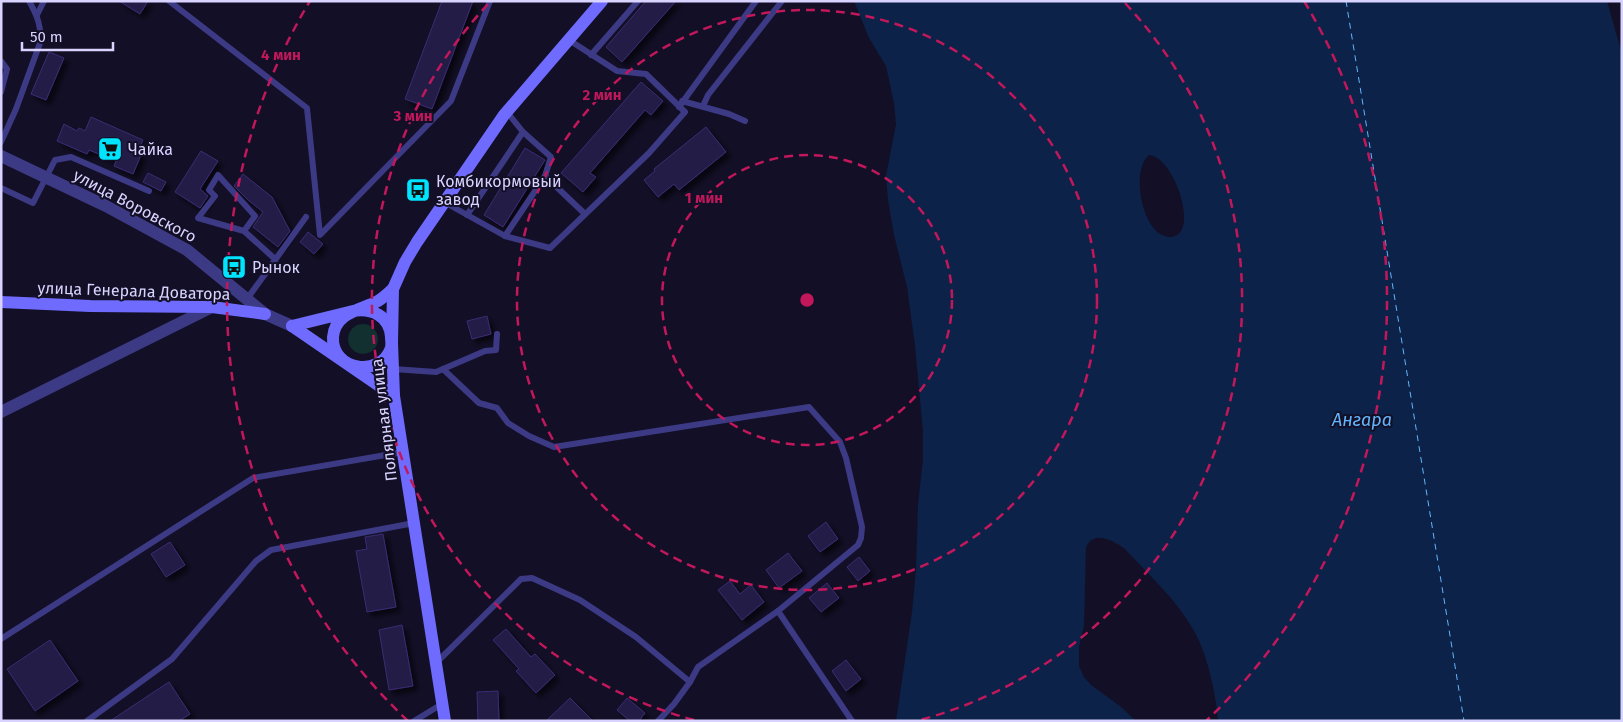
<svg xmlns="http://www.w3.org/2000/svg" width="1623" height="722" font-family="'Fira Sans',sans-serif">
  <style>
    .green { fill: #12302f }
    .water { fill: #0c2248; fill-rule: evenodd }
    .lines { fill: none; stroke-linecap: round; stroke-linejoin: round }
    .ferry { stroke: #62b6ff; stroke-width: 1; stroke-dasharray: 6 5; stroke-linecap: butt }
    .building { fill: #241b47; stroke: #3b2d73; filter: url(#shadow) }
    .lane { stroke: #3d3a85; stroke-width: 6 }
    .street { stroke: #3d3a85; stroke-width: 12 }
    .secondary { stroke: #6f6bff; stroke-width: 12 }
    .ring { fill: none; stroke: #c2185b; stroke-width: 2.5; stroke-dasharray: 9 6 }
    .labels { text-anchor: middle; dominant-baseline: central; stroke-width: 4; stroke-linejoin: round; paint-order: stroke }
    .poi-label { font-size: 16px; fill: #d9d4ff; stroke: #130f26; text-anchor: start }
    .street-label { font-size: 16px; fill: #d9d4ff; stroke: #130f26 }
    .water-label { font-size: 18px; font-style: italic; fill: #62b6ff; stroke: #130f26 }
    .centre { fill: #c2185b; stroke: #130f26; stroke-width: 2.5 }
    .ring-label { font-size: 15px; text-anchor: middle; font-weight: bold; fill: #c2185b; stroke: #130f26; stroke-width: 4; stroke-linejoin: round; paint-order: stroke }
  </style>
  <defs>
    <filter id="shadow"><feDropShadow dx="4.5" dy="4.5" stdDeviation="2.5" flood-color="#0009"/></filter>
  </defs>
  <rect width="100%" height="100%" fill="#130f26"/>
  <!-- green -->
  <circle class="green" cx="363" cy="339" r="15"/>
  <!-- water -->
  <path class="water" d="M854,1H1607L1622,54V721H1218C1216,693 1207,653 1193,629C1175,598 1148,574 1124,548C1112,540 1094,530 1086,547L1084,626L1079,647V666L1084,677L1091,685L1120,706L1136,721H896L912,612L916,569L918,505L923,459V432L915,346L907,287L894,235L888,200L886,176L896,124L894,103L886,66L869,38ZM1149,155C1173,156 1198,228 1175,236C1145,246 1128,172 1149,155Z"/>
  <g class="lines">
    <!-- ferry -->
    <path class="ferry" d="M1346,1L1464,721"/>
  </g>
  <!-- building -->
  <g class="building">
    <path d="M119,1H148L140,14Z"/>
    <path d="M442,1H473L432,109L405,99Z"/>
    <path d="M646,1H676L622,62L606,47Z"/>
    <path d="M49,52L64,58L46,100L31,94Z"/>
    <path d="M641,82L663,101L651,115L645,110L590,173L596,177L583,192L561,173Z"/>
    <path d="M91,117L143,140L137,153L141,155L133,174L114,166L116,161L89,150L87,154L57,141L64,124L77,131L79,128L85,131Z"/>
    <path d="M706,127L726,152L679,190L674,184L658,197L644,180L655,171L654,169Z"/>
    <path d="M525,148L545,160L503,227L484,215Z"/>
    <path d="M201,151L218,161L200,189L208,196L200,208L175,192Z"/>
    <path d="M148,173L166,182L161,191L143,182Z"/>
    <path d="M243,174L272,197L290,231L278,247L253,227L263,212L247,199L234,186Z"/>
    <path d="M308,232L323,244L314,254L300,242Z"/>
    <path d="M487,316L491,334L472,339L467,321Z"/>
    <path d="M826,522L838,539L820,552L808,536Z"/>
    <path d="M383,534L396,607L367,612L356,551L367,549L365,537Z"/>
    <path d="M170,542L185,565L166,577L151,554Z"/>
    <path d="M788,553L802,571L779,588L766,570Z"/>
    <path d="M859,557L870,571L858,581L847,567Z"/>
    <path d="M730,581L740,594L751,585L764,602L742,620L718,590Z"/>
    <path d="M827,583L839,598L821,612L809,598Z"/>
    <path d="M402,625L413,686L389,690L379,630Z"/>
    <path d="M506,629L531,657L535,654L555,675L536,693L516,671L519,669L493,640Z"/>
    <path d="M50,640L78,681L35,711L7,669Z"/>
    <path d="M846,660L861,679L846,691L832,671Z"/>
    <path d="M169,682L190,714L179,721H110Z"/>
    <path d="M498,691L499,721H478L477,692Z"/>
    <path d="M570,698L593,721H546Z"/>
    <path d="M627,698L645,713L639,721H630L617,710Z"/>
  </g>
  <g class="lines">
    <!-- lane -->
    <g class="lane">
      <path d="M169,1L307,108L320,235L451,101L490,1"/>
      <path d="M37,15L44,1"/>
      <path d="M591,55L638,1"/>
      <path d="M1,61L7,69L1,92"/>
      <path d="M682,101L729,114L745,121"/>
      <path d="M703,106L708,95L782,1"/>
      <path d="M679,107L756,1"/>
      <path d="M523,132L551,157L545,176L585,214"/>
      <path d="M1,142L16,109L40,43C42,27 37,15 29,1"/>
      <path d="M1,188L33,203L55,160L71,157L149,191"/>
      <path d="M444,202L505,236L550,248L649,153L685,112L646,74L617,71L569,40"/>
      <path d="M467,215L523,132L507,112"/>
      <path d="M244,231L198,218L215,196L209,190L218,175L255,216L244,231L275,259"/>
      <path d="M505,236L545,176"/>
      <path d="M247,299L306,217"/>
      <path d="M393,369L436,372L485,351L496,350L497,334"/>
      <path d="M443,369L479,403L497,408L508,423L529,436L554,447L809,407L840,442L846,458L862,527L861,538L858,545L778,611"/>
      <path d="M1,639L253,478L403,452"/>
      <path d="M437,662L521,579L532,578L580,600L636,637L690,682L698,667L778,611L852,721"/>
      <path d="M87,721L172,659L256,561L271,550L414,523"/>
      <path d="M414,721L442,704"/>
      <path d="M658,721L674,704L690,682"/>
    </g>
    <!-- street -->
    <g class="street">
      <path d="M1,156L106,206L187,250L265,314L292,326"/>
      <path d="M1,412L212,307"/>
    </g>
    <!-- secondary -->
    <g class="secondary">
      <path d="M1,302L90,306L212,307L265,314"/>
      <path d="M292,326L353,311C372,308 390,316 391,337C391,340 392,344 391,348C380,379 331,370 333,337C335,312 361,310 378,301C383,298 388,293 393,289"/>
      <path d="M292,326L394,396"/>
      <path d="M445,721L394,396L392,343L393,289L405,262L417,242L504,115L602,1"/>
    </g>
  </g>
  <!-- distance rings -->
  <g class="ring">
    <circle cx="807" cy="300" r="145"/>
    <circle cx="807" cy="300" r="290"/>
    <path d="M694 720A435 435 0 0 1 489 3M1125 3A435 435 0 0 1 920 720"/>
    <path d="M408 721A580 580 0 0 1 310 1M1304 1A580 580 0 0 1 1206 721"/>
  </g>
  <!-- icons -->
  <defs>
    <symbol id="supermarket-square" viewBox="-11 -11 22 22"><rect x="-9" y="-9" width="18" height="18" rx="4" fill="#00e5ff" stroke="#130f26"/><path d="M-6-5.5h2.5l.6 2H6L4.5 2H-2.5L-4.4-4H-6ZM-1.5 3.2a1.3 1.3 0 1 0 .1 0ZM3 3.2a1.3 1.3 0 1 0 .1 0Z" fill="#111"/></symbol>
    <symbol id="bus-square" viewBox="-11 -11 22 22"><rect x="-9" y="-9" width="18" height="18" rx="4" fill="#00e5ff" stroke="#130f26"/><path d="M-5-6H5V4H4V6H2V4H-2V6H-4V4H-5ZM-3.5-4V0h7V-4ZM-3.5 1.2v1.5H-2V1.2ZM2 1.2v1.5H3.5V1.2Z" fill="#111"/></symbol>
  </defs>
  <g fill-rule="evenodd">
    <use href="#supermarket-square" x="96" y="135" width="28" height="28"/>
    <use href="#bus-square" x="404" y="176" width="28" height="28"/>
    <use href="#bus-square" x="220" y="253" width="28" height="28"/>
  </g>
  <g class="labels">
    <!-- poi labels -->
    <g class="poi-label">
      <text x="128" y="149">Чайка</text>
      <text x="436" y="181">Комбикормовый<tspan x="436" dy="18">завод</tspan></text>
      <text x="252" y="267">Рынок</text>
    </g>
    <!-- street labels -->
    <g class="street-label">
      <text transform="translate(135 206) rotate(28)">улица Воровского</text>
      <text transform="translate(134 291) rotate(2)">улица Генерала Доватора</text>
      <text transform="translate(384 420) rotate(-97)">Полярная улица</text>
    </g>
    <!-- water labels -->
    <g class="water-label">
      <text x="1362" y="420">Ангара</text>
    </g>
  </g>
  <circle cx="807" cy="300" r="8" class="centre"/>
  <g class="ring-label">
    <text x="281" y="60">4 мин</text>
    <text x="602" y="100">2 мин</text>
    <text x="413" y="121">3 мин</text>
    <text x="704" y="203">1 мин</text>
  </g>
  <!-- border -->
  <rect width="1623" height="722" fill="none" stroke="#d9d4ff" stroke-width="5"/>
  <!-- scale -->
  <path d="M22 42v8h91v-8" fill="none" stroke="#d9d4ff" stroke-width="2.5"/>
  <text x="30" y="42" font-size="15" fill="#d9d4ff" stroke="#130f26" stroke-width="4" paint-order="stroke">50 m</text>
</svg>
